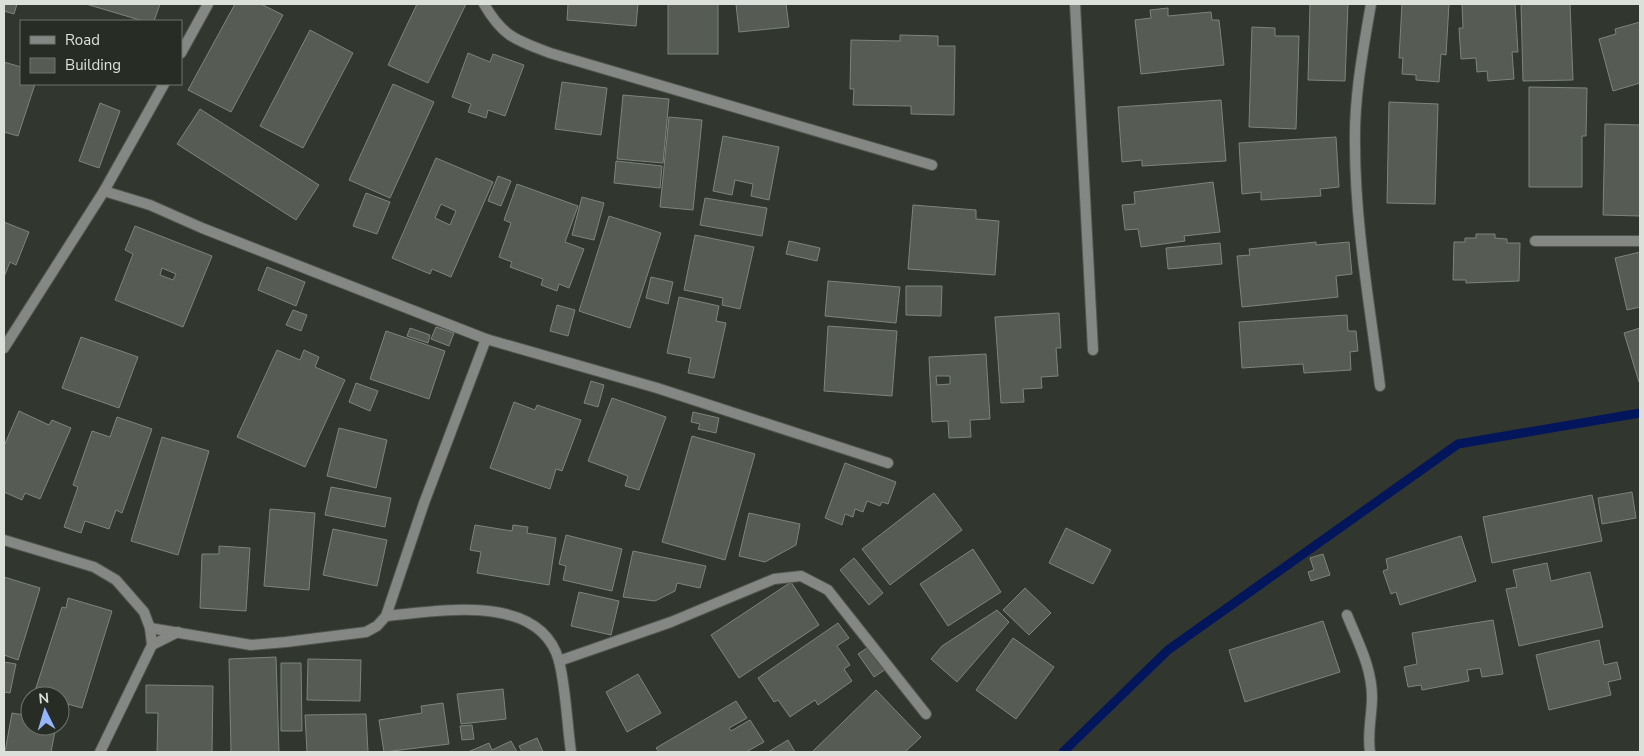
<svg xmlns="http://www.w3.org/2000/svg" width="1644" height="756" font-family="'Nunito Sans',sans-serif">
  <style>
    .lines { fill: none; stroke-linecap: round; stroke-linejoin: round }
    .stream { stroke: #03165b; stroke-width: 9 }
    .building { fill: #565c53; stroke: #7d847a; fill-rule: evenodd }
    .street-casing { stroke: #50554e; stroke-width: 12 }
    .street { stroke: #848783; stroke-width: 10 }
  </style>
  <rect width="100%" height="100%" fill="#31372f"/>
  <g class="lines">
    <!-- stream -->
    <path class="stream" d="M1063,752L1168,650L1458,444L1640,413"/>
  </g>
  <!-- building -->
  <g class="building">
    <path d="M4,4H17L14,14L4,11Z"/>
    <path d="M86,4H160L154,21H143Z"/>
    <path d="M235,4H261L283,15L231,112L188,90Z"/>
    <path d="M417,4H466L428,83L388,65Z"/>
    <path d="M563,4H638L636,26L567,20L568,4Z"/>
    <rect x="668" y="4" width="50" height="50"/>
    <path d="M736,4H786L789,27L739,32Z"/>
    <path d="M1310,4H1348L1345,81L1308,80Z"/>
    <path d="M1402,4H1449L1446,55L1441,54L1439,82L1416,80V75L1402,74L1403,58H1399Z"/>
    <path d="M1462,4H1515L1518,52H1512L1514,79L1488,81L1487,71L1477,72L1476,58L1461,59L1459,28H1463Z"/>
    <path d="M1521,4H1570L1573,80L1523,81Z"/>
    <path d="M1168,8V16L1211,12L1212,20H1219L1224,65L1141,74L1135,20L1151,18L1150,10Z"/>
    <path d="M1640,22V83L1613,91L1599,39L1616,34L1615,29Z"/>
    <path d="M1252,27L1275,28V36H1299L1296,129L1249,127Z"/>
    <path d="M310,30L353,53L303,148L260,126Z"/>
    <path d="M900,35L938,36V46H955L954,115L911,114V106L853,105L854,89H850L851,40L900,41Z"/>
    <path d="M468,53L490,62L493,54L524,65L505,116L488,110L486,118L468,112L471,104L452,97Z"/>
    <path d="M4,62L21,67V84H35L18,136L4,132Z"/>
    <path d="M562,82L607,88L601,135L555,129Z"/>
    <path d="M393,84L434,102L390,198L349,180Z"/>
    <path d="M1529,87L1587,88L1586,136H1582V187H1529Z"/>
    <path d="M623,95L669,99L663,163L617,159Z"/>
    <path d="M1221,100L1226,161L1142,166V160L1122,162L1118,107Z"/>
    <path d="M1389,102L1438,104L1435,204L1387,203Z"/>
    <path d="M100,103L120,111L99,168L79,161Z"/>
    <path d="M200,109L319,185L296,220L177,144Z"/>
    <path d="M669,117L702,120L693,210L660,207Z"/>
    <path d="M1605,124L1640,125V216L1603,215Z"/>
    <path d="M723,136L779,147L769,200L751,196L753,184L735,180L732,195L713,191Z"/>
    <path d="M1336,137L1339,187L1320,189L1321,196L1261,200V192L1242,194L1239,143Z"/>
    <path d="M436,158L493,182L451,277L432,269L430,274L392,258ZM441,204L456,211L450,225L435,218Z"/>
    <path d="M616,161L662,166L660,188L614,183Z"/>
    <path d="M498,176L511,181L501,206L488,201Z"/>
    <path d="M1213,182L1220,232L1184,236L1185,241L1141,247L1138,229L1125,230L1122,205L1135,204L1134,192Z"/>
    <path d="M517,184L578,206L565,242L584,249L569,288L559,284L557,291L541,285L543,279L510,267L512,262L499,257L511,223L504,220Z"/>
    <path d="M366,193L390,202L377,234L353,226Z"/>
    <path d="M582,197L604,203L594,240L572,235Z"/>
    <path d="M705,198L767,208L762,236L700,225Z"/>
    <path d="M913,205L976,210V219L999,221L995,275L908,269Z"/>
    <path d="M609,216L661,233L630,328L579,311Z"/>
    <path d="M4,222L29,232L16,265L10,262L4,277Z"/>
    <path d="M135,226L212,256L183,327L115,300L133,254L125,250ZM162,268L176,274L173,280L160,275Z"/>
    <path d="M1476,234H1495V238L1507,239V243H1520L1519,281L1466,283V280H1453L1454,242H1465V238H1476Z"/>
    <path d="M695,235L754,247L740,309L722,305L723,298L684,290Z"/>
    <path d="M789,241L820,248L817,261L786,254Z"/>
    <path d="M1316,242V245L1349,242L1352,274L1336,276L1338,297L1242,307L1237,256L1250,255L1249,249Z"/>
    <path d="M1220,243L1222,264L1168,269L1166,248Z"/>
    <path d="M1640,252V307L1627,310L1615,258Z"/>
    <path d="M267,267L305,282L296,306L258,290Z"/>
    <path d="M651,277L673,282L668,304L646,298Z"/>
    <path d="M828,281L900,287L896,323L825,316Z"/>
    <path d="M906,286H942L941,316L906,315Z"/>
    <path d="M679,297L719,306L716,321L726,323L714,378L688,373L691,358L667,353Z"/>
    <path d="M557,305L575,310L568,336L550,331Z"/>
    <path d="M293,310L307,315L301,331L286,325Z"/>
    <path d="M1059,313L1061,348H1056L1058,376L1041,377L1042,388L1023,389L1024,402L1001,403L995,317Z"/>
    <path d="M1347,315L1348,331H1356L1358,351L1350,352L1351,370L1304,373L1303,364L1242,368L1239,322Z"/>
    <path d="M828,326L897,331L892,396L824,391Z"/>
    <path d="M436,327L454,333L449,346L431,339Z"/>
    <path d="M410,328L430,335L428,343L407,336Z"/>
    <path d="M1640,328V381L1639,382L1624,333Z"/>
    <path d="M386,331L445,351L429,399L370,379Z"/>
    <path d="M81,337L138,357L119,408L62,388Z"/>
    <path d="M277,350L300,360L304,350L319,357L315,367L345,380L305,467L237,437Z"/>
    <path d="M986,354L990,419L970,420L971,437L949,438L948,421L932,422L929,357ZM936,376H950V384L937,385Z"/>
    <path d="M591,381L604,385L598,407L584,403Z"/>
    <path d="M356,383L378,391L370,411L349,402Z"/>
    <path d="M612,398L666,417L639,490L625,486L628,476L588,461Z"/>
    <path d="M514,402L535,410L537,405L581,420L562,471L556,469L550,489L490,468Z"/>
    <path d="M19,411L49,425L52,420L71,428L40,499L25,493L22,500L4,492V446Z"/>
    <path d="M693,412L719,418L716,433L698,429L700,424L691,422Z"/>
    <path d="M117,417L152,429L122,513L116,510L109,529L85,521L81,533L64,527L78,487L73,485L92,431L110,437Z"/>
    <path d="M339,428L387,440L376,488L327,476Z"/>
    <path d="M692,436L755,454L725,560L662,542Z"/>
    <path d="M162,437L209,451L178,555L131,541Z"/>
    <path d="M845,463L896,482L888,504L882,502L880,506L867,501L863,512L855,509L853,517L845,514L842,525L825,518Z"/>
    <path d="M331,487L391,498L385,527L325,515Z"/>
    <path d="M1632,492L1636,518L1602,524L1598,498Z"/>
    <path d="M934,493L962,530L890,585L862,549Z"/>
    <path d="M1592,495L1602,541L1492,563L1483,517Z"/>
    <path d="M270,509L315,513L309,590L264,586Z"/>
    <path d="M749,513L800,524L796,545L765,562L739,556Z"/>
    <path d="M475,525L512,531L513,525L528,527L527,533L556,538L549,585L477,573L481,552L470,550Z"/>
    <path d="M1066,528L1111,550L1093,584L1049,563Z"/>
    <path d="M333,529L387,540L377,586L323,575Z"/>
    <path d="M566,535L622,549L612,591L563,580L566,566L559,564Z"/>
    <path d="M1461,536L1476,581L1400,605L1396,592L1391,594L1383,571L1388,569L1386,559Z"/>
    <path d="M219,546L250,548L246,611L200,608L202,554H219Z"/>
    <path d="M973,549L1001,592L948,626L920,584Z"/>
    <path d="M633,551L706,566L700,588L677,583L675,591L655,601L623,597Z"/>
    <path d="M1323,554L1330,575L1311,581L1308,572L1314,570L1310,558Z"/>
    <path d="M854,558L883,593L869,605L840,570Z"/>
    <path d="M1547,563L1551,581L1590,572L1603,627L1519,646L1506,589L1517,587L1513,570Z"/>
    <path d="M4,577L40,588L18,660L4,655Z"/>
    <path d="M791,582L819,625L739,678L711,635Z"/>
    <path d="M1025,588L1051,613L1029,635L1003,610Z"/>
    <path d="M579,592L619,601L611,635L571,626Z"/>
    <path d="M68,598L112,611L82,708L60,702V696L34,694L62,607L66,608Z"/>
    <path d="M997,610L1009,622L957,682L931,659L942,646Z"/>
    <path d="M1493,620L1503,674L1482,677L1480,668L1467,670L1469,681L1422,690L1421,685L1408,687L1404,667L1417,664L1412,633Z"/>
    <path d="M1323,621L1340,672L1245,702L1229,650Z"/>
    <path d="M838,623L849,638L837,646L850,665L844,669L852,681L818,705L815,700L790,717L778,700L774,702L758,678Z"/>
    <path d="M1013,638L1054,667L1016,719L976,690Z"/>
    <path d="M1599,640L1604,665L1617,662L1621,679L1608,682L1611,695L1549,710L1536,655Z"/>
    <path d="M870,646L886,669L874,677L858,654Z"/>
    <path d="M276,657L279,752H231L229,659Z"/>
    <path d="M308,659L361,660L360,701L307,700Z"/>
    <path d="M4,662L16,664L10,693L4,692Z"/>
    <path d="M281,663H301L302,731H281Z"/>
    <path d="M638,674L661,713L627,732L606,692Z"/>
    <path d="M146,685L213,686L212,752H157L158,713H146Z"/>
    <path d="M503,689L506,719L461,724L457,694Z"/>
    <path d="M876,690L921,737L905,752H812Z"/>
    <path d="M736,701L747,718L729,728L731,731L750,720L764,742L746,752H659L656,748Z"/>
    <path d="M443,703L449,744L384,752L379,720L422,713L421,706Z"/>
    <path d="M12,713L30,716V726H56L51,752H5Z"/>
    <path d="M366,714L368,752H307L305,715Z"/>
    <path d="M472,725L474,739L462,740L460,726Z"/>
    <path d="M537,738L543,752H522L519,746Z"/>
    <path d="M788,740L795,752H768Z"/>
    <path d="M511,741L517,752H468L489,743L492,750Z"/>
  </g>
  <g class="lines">
    <defs>
      <g id="street">
        <path d="M484,4C503,37 516,40 550,53L932,165"/>
        <path d="M1075,4L1093,350"/>
        <path d="M1371,4C1363,50 1354,97 1355,144C1355,225 1370,306 1380,386"/>
        <path d="M181,53L208,4"/>
        <path d="M104,191L150,205L202,228L486,339L657,388L888,463"/>
        <path d="M1535,241H1640"/>
        <path d="M4,348L104,191L164,84"/>
        <path d="M4,540L94,567L116,580L144,612L150,628L152,645L100,752"/>
        <path d="M1347,615C1358,642 1372,668 1372,697C1372,716 1367,733 1370,752"/>
        <path d="M386,616C439,611 540,592 559,661C566,689 567,724 571,752"/>
        <path d="M150,628L251,645L286,642L366,632L377,626L386,616L424,503L486,339"/>
        <path d="M152,645L178,632"/>
        <path d="M559,661L671,622L774,579L801,576L828,590L926,714"/>
      </g>
    </defs>
    <!-- street casing -->
    <use href="#street" class="street-casing"/>
    <!-- street -->
    <use href="#street" class="street"/>
  </g>
  <!-- border -->
  <rect width="1644" height="756" fill="none" stroke="#dce0da" stroke-width="10"/>
  <!-- legend -->
  <rect x="20" y="20" width="162" height="65" fill="#272d25" stroke="#6f756d"/>
  <rect x="30" y="36" width="25" height="8" fill="#848783" stroke="#6f756d"/>
  <text x="65" y="45" font-size="15" fill="#dce0da">Road</text>
  <rect x="30" y="58" width="25" height="15" fill="#565c53" stroke="#6f756d"/>
  <text x="65" y="70" font-size="15" fill="#dce0da">Building</text>
  <!-- north arrow -->
  <g transform="translate(45 711) rotate(355)"><circle r="24" fill="#272d25" stroke="#6f756d"/>
  <path d="M0-4L9 19L0 12L-9 19Z" fill="#95b6fd"/>
  <text y="-8" font-size="14" font-weight="bold" text-anchor="middle" fill="#dce0da">N</text>
  </g>
</svg>
